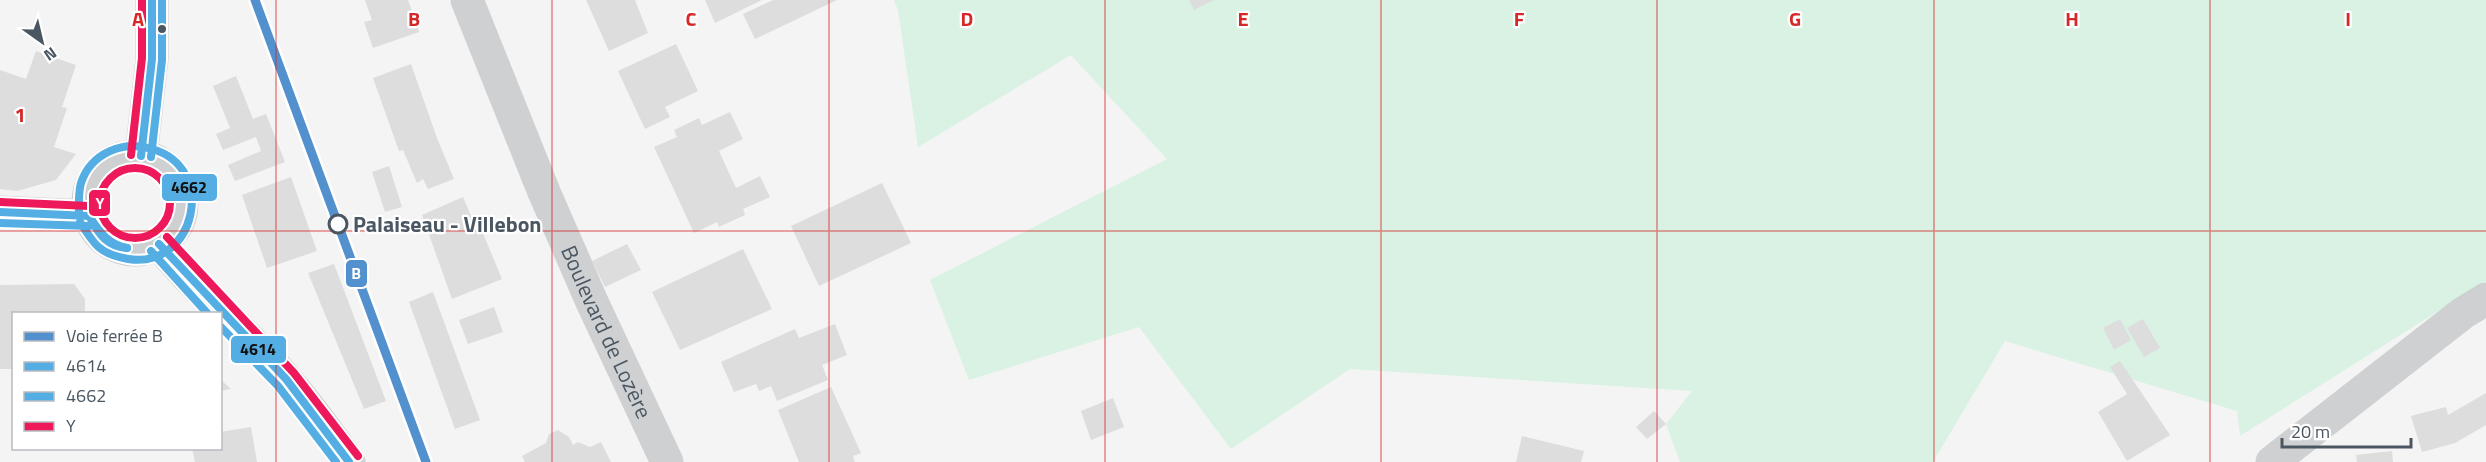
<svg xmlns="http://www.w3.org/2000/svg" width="2486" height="462" font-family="'Titillium Web',sans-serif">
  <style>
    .green { fill: #d9f2e3 }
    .building { fill: #ddddde }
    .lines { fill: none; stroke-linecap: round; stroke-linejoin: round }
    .minor { stroke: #ced0d2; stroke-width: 33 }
    .bus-1-casing { stroke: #fff; stroke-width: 12 }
    .bus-2-casing { stroke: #fff; stroke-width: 12 }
    .bus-3-casing { stroke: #fff; stroke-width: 12 }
    .bus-1 { stroke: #54aee3; stroke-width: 8 }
    .bus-2 { stroke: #54aee3; stroke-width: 8 }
    .bus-3 { stroke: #ed195a; stroke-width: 8 }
    .rail-1-casing { stroke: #fff; stroke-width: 14 }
    .rail-1 { stroke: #5291ce; stroke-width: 9 }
    .grid { fill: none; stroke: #d62828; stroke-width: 1.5; stroke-opacity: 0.55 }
    .bus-dot { fill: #4a5661; stroke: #fff; stroke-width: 2 }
    .stop-dot { fill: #fff; stroke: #4a5661; stroke-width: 3 }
    .labels { text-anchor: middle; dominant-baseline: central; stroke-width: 4.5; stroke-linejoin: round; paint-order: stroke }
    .stop-label { font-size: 22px; font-weight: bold; fill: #4a5661; stroke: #fff; text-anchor: start }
    .street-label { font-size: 22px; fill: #4a5661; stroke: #fff }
    .grid-label { font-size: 20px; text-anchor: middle; font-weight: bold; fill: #d62828; stroke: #fff; stroke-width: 4.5; stroke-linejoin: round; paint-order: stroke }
    .line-badge { stroke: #fff; stroke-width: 2 }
    .badge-label { font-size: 16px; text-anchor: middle; font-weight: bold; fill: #fff }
    .pale-badge-label { font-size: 16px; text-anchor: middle; font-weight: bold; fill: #111 }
  </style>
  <rect width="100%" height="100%" fill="#f4f4f4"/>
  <!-- green -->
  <path class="green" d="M894,0H2486V281L2240,436L2237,411L2005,341L1933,462H1680L1666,424L1692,391L1350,369L1231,449L1139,327L969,380L930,280L1167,159L1071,55L918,147L898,10Z"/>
  <!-- building -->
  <g class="building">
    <path d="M365,0H408L419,32L373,48L364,22L372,20Z"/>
    <path d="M586,0H635L648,33L609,51Z"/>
    <path d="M705,0H762L715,23Z"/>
    <path d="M773,0H837L755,39L743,14Z"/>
    <path d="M1189,0H1214L1194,10Z"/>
    <path d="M676,44L698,91L665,107L670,117L645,129L618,71Z"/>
    <path d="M36,51L76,65L62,107L67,108L54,147L76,154L56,180L17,191L0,189V70L26,79Z"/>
    <path d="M411,64L437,138L454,179L428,189L423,179L417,183L403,150L399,151L373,78Z"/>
    <path d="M236,76L253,119L266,114L285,162L235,181L228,165L261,151L256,137L223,150L216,134L230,128L213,86Z"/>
    <path d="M730,112L743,139L719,151L736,188L760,176L770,197L743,209L745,215L719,227L717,222L694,233L654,147L677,137L674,130L699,118L702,125Z"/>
    <path d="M389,166L402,207L385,212L372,172Z"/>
    <path d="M291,177L317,251L267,268L242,195Z"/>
    <path d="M882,183L911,243L819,286L791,226Z"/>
    <path d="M463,197L471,216L475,214L502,279L452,299L422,215Z"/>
    <path d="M627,244L641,270L605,287L592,261Z"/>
    <path d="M743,249L772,309L680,350L652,292Z"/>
    <path d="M334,264L386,401L364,409L308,273Z"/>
    <path d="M74,284L85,299V314H14V369H0V285Z"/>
    <path d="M433,292L480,420L455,429L409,302Z"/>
    <path d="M494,307L503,332L468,344L459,320Z"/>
    <path d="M2120,319L2131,340L2114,350L2103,328Z"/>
    <path d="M2143,319L2160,348L2144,357L2127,328Z"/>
    <path d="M835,324L847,355L822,365L828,380L777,401L771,386L759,391L756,384L734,392L721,362L795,329L799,338Z"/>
    <path d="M2120,361L2170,435L2127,461L2098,412L2127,394L2110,367Z"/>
    <path d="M220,379L231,389L220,391Z"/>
    <path d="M831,387L861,453L853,456L855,462H799L778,410Z"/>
    <path d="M2486,393V425L2455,443L2422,452L2411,416L2446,407L2448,415Z"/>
    <path d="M1113,398L1124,427L1091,440L1081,411Z"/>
    <path d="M1654,411L1666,424L1647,439L1636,427Z"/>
    <path d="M251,427L257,462H195L192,448H220V432Z"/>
    <path d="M558,430L569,437L573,445L578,442L590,447L601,442L611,462H525L522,456L546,443L549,434Z"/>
    <path d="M1522,436L1584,451L1581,462H1516Z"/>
    <path d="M2392,451L2393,462H2357L2356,455Z"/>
  </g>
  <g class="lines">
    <!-- minor -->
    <g class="minor">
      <path id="s1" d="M467,0L544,192L592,302L667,462"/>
      <path d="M141,156L152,59V0"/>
      <circle cx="135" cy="203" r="47"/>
      <path d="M0,212L89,216"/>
      <path d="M159,244C191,284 228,317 263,354C295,387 322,424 349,462"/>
      <path d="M2272,462L2463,313L2486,299"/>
    </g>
    <defs>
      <g id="bus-1">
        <path d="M141,156L152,59V0"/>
        <path d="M0,212L89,216"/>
        <path d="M91,219C101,234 109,244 127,248"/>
        <path d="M91,219C99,235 108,247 127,248"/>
        <path d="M159,244L286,379L349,462"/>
      </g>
      <g id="bus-2">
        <path d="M151,157L162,60V0"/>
        <path d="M79,215C79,205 78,194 81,183C91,153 123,140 152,149C219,168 195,270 128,259C100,254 94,245 80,222"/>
        <path d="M0,223L89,226"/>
        <path d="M151,251L208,314"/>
        <path d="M220,326L278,386L336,462"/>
      </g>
      <g id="bus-3">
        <path d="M131,155L142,58V0"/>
        <circle cx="135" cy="203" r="35"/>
        <path d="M0,202L89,206"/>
        <path d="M167,237L294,373L358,456"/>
      </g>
    </defs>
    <!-- bus-1 casing -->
    <use href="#bus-1" class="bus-1-casing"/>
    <!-- bus-2 casing -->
    <use href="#bus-2" class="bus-2-casing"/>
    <!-- bus-3 casing -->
    <use href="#bus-3" class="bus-3-casing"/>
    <!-- bus-1 -->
    <use href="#bus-1" class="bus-1"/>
    <!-- bus-2 -->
    <use href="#bus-2" class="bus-2"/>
    <!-- bus-3 -->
    <use href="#bus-3" class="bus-3"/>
    <defs>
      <path id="rail-1" d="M255,0L426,462"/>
    </defs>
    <!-- rail-1 casing -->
    <use href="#rail-1" class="rail-1-casing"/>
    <!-- rail-1 -->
    <use href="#rail-1" class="rail-1"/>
  </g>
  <!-- grid -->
  <path class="grid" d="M276,0V462M552,0V462M829,0V462M1105,0V462M1381,0V462M1657,0V462M1934,0V462M2210,0V462M0,231H2486"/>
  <!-- markers -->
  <circle class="bus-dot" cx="162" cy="29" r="5"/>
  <circle class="stop-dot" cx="338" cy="224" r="9"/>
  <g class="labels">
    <!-- stop labels -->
    <g class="stop-label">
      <text x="353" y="224">Palaiseau - Villebon</text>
    </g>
    <!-- street labels -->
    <g class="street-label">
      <text stroke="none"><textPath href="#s1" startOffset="360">Boulevard de Lozère</textPath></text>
    </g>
  </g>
  <g class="grid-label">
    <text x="138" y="26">A</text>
    <text x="414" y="26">B</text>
    <text x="691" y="26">C</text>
    <text x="967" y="26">D</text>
    <text x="1243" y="26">E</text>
    <text x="1519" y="26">F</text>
    <text x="1795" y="26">G</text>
    <text x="2072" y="26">H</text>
    <text x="2348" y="26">I</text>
    <text x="20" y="122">1</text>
  </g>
  <g class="line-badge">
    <rect x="161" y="173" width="57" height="29" rx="6" fill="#54aee3"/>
    <rect x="88" y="189" width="23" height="28" rx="6" fill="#ed195a"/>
    <rect x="345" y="259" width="23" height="29" rx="6" fill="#5291ce"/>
    <rect x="230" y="335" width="57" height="29" rx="6" fill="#54aee3"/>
  </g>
  <g class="badge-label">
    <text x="100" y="209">Y</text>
    <text x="356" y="279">B</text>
  </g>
  <g class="pale-badge-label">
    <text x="189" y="193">4662</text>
    <text x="258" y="355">4614</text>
  </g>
  <!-- legend -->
  <rect x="12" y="312" width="210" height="138" fill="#ffffff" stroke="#b7bbc0" stroke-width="1.5"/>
  <rect x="24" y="332" width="30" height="9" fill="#5291ce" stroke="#b7bbc0" stroke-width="1.5"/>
  <text x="66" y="342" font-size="18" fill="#4a5661">Voie ferrée B</text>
  <rect x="24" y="362" width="30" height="9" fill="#54aee3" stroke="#b7bbc0" stroke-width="1.5"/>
  <text x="66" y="372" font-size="18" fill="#4a5661">4614</text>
  <rect x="24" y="392" width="30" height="9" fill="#54aee3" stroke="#b7bbc0" stroke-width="1.5"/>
  <text x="66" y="402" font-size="18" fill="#4a5661">4662</text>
  <rect x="24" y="422" width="30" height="9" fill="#ed195a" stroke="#b7bbc0" stroke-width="1.5"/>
  <text x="66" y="432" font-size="18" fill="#4a5661">Y</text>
  <!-- north arrow -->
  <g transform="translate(42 42) rotate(146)" stroke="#ffffff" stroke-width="4.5" paint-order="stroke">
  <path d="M0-4.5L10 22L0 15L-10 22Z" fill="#4a5661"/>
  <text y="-9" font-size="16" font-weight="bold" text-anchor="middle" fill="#4a5661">N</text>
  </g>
  <!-- scale -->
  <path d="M2282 438v9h129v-9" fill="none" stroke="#4a5661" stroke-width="3"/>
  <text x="2291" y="438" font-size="18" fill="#4a5661" stroke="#ffffff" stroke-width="4.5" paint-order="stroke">20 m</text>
</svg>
